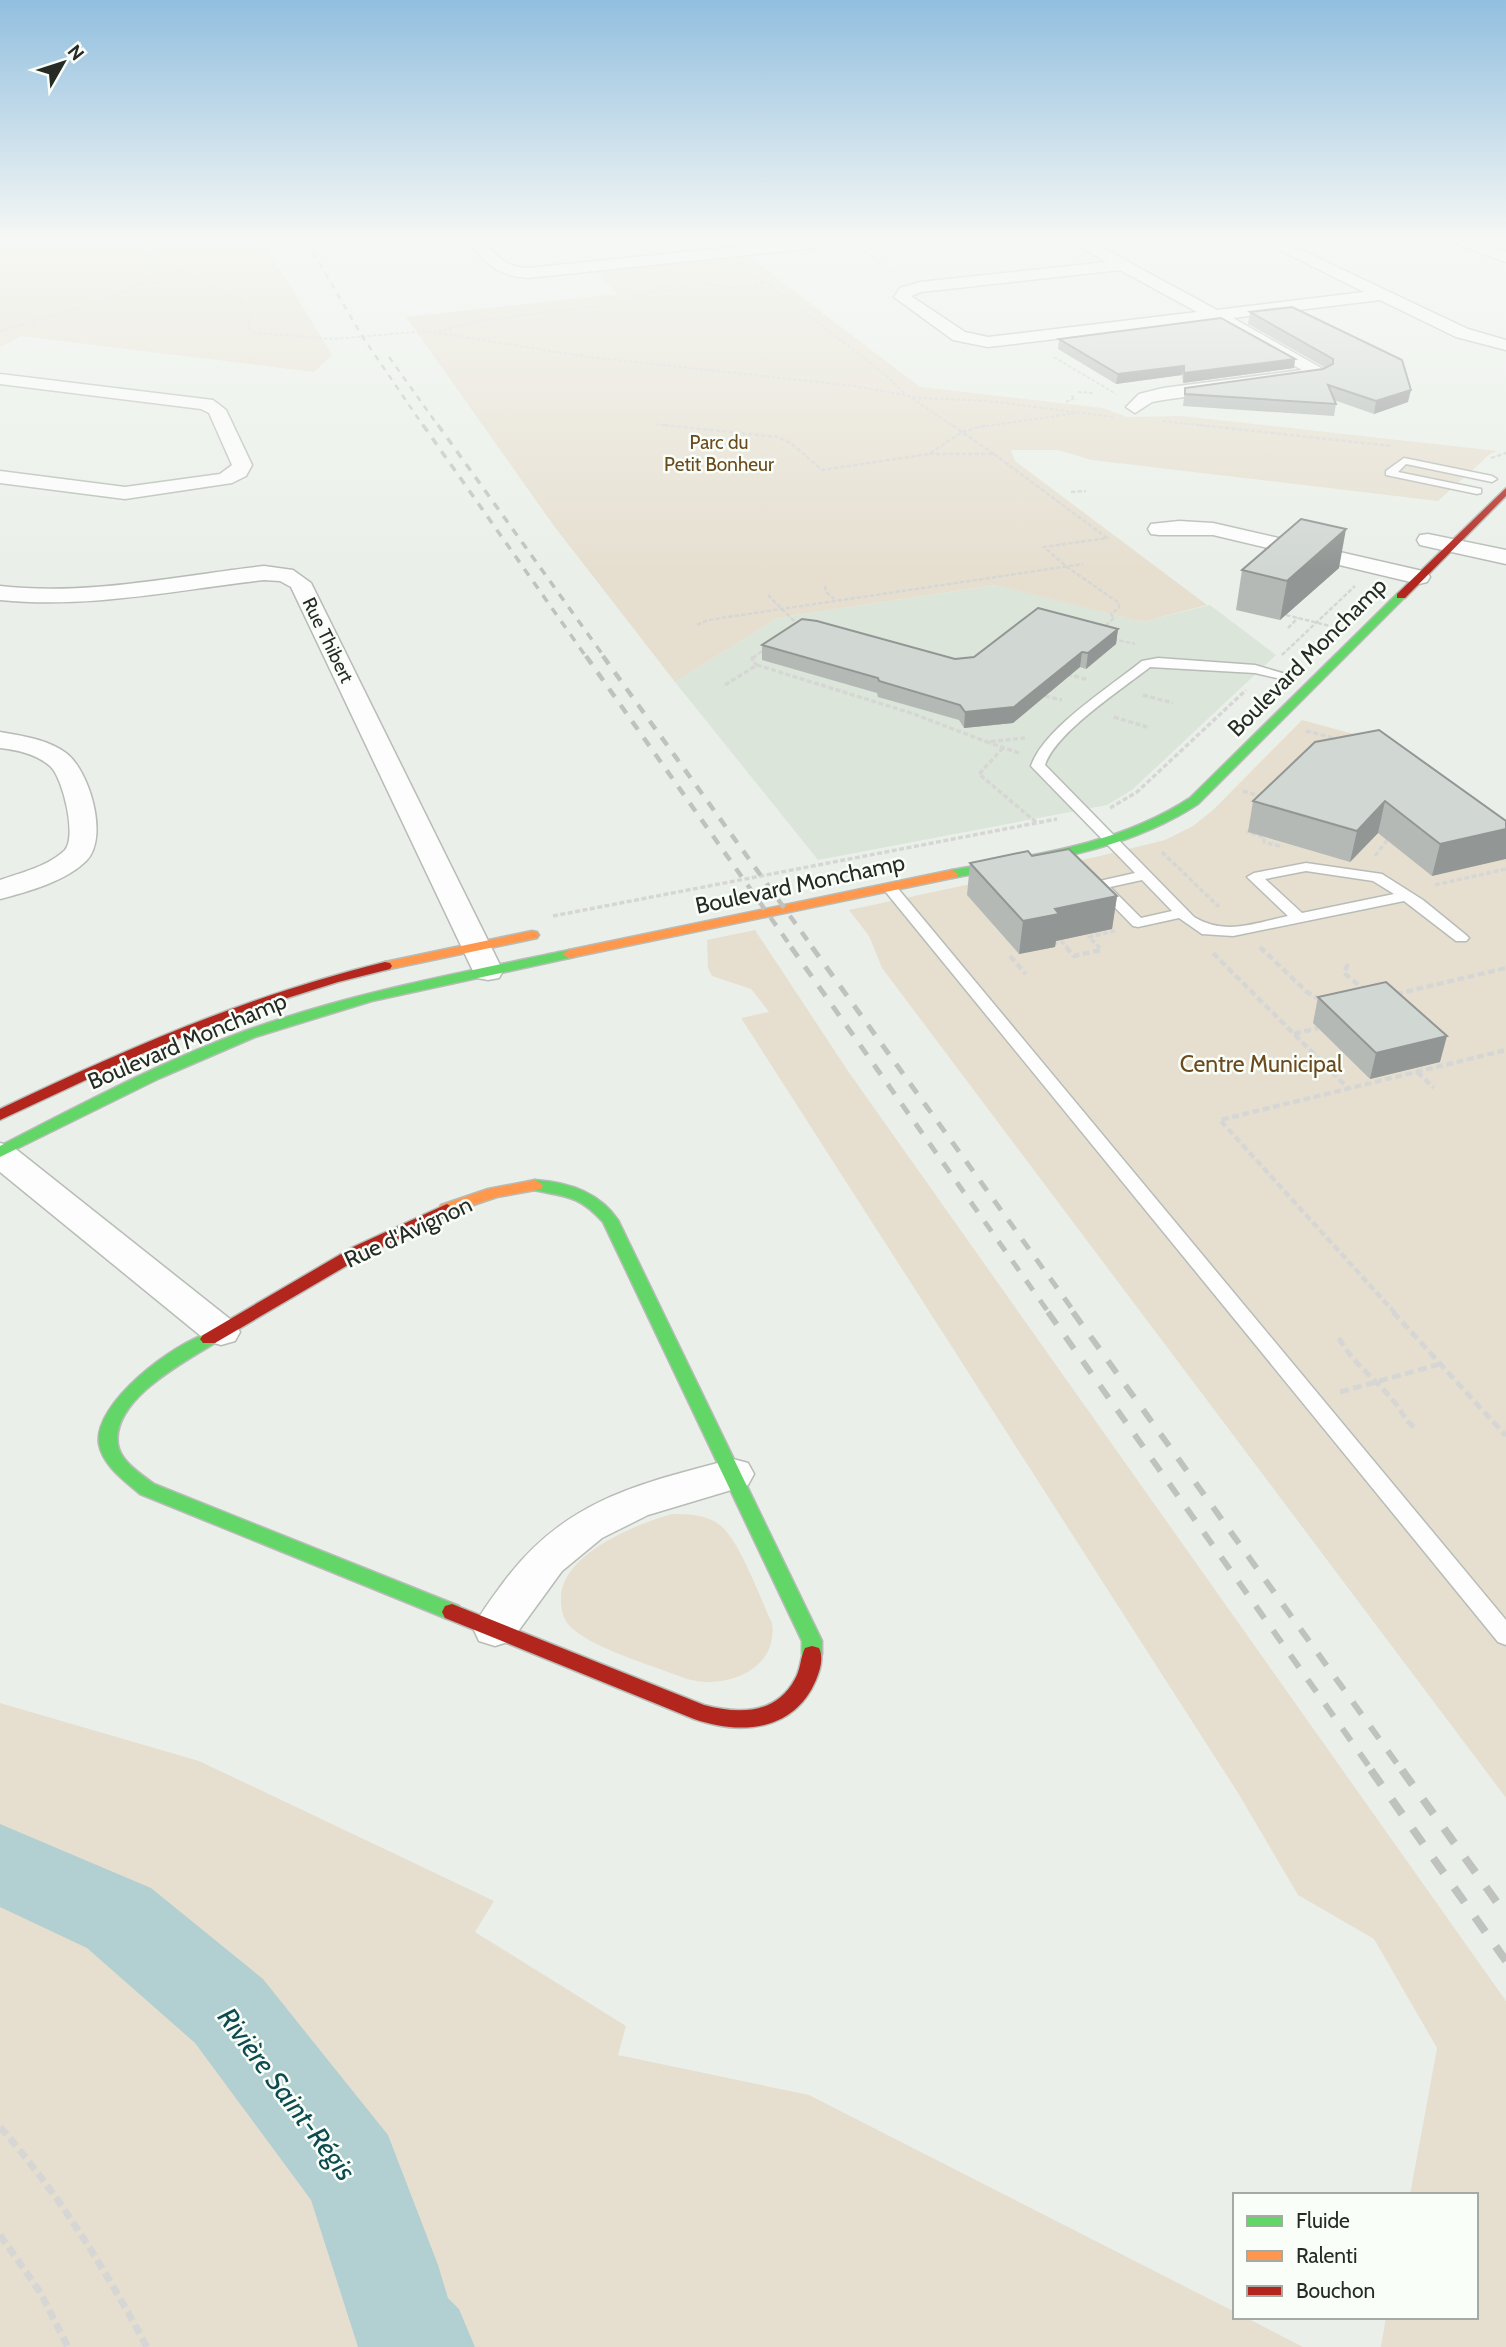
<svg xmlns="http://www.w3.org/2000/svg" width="1506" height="2347" font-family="Cabin,sans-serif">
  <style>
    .built { fill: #dbe5d9 }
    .green { fill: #e6dfd0 }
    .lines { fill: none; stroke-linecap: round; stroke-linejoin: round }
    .river { fill: #b2d0d1; fill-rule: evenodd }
    .lane-casing { stroke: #b8bcb7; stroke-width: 3 }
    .street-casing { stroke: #b8bcb7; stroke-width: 3 }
    .fast-casing { stroke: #b8bcb7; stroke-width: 3 }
    .slow-casing { stroke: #b8bcb7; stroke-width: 3 }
    .jam-casing { stroke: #b8bcb7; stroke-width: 3 }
    .path-far5 { stroke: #d6d7d5; stroke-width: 2; stroke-dasharray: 3.5 2; stroke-linecap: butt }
    .path-far4 { stroke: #d6d7d5; stroke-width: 2.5; stroke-dasharray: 4.5 2; stroke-linecap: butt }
    .path-far3 { stroke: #d6d7d5; stroke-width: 3.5; stroke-dasharray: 5 2.5; stroke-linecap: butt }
    .path-far2 { stroke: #d6d7d5; stroke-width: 4.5; stroke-dasharray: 7 3.5; stroke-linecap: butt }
    .path-far1 { stroke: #d6d7d5; stroke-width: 5; stroke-dasharray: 9 4.5; stroke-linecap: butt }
    .path { stroke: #d6d7d5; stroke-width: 7; stroke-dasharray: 10 5; stroke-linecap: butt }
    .lane { fill: #fcfdfc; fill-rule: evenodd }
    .street { fill: #fcfdfc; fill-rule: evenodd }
    .fast { fill: #63d668; fill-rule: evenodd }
    .slow { fill: #ff974d; fill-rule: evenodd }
    .jam { fill: #b3261e; fill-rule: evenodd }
    .rail-far5 { stroke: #c0c2c0; stroke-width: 2.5; stroke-dasharray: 6 6; stroke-linecap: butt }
    .rail-far4 { stroke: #c0c2c0; stroke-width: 3.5; stroke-dasharray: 8 8; stroke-linecap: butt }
    .rail-far3 { stroke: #c0c2c0; stroke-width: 4.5; stroke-dasharray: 10 10; stroke-linecap: butt }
    .rail-far2 { stroke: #c0c2c0; stroke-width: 5; stroke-dasharray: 12 12; stroke-linecap: butt }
    .rail-far1 { stroke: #c0c2c0; stroke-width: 6; stroke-dasharray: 15 15; stroke-linecap: butt }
    .rail { stroke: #c0c2c0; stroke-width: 8; stroke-dasharray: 18 18; stroke-linecap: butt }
    .wall { fill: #b4b9b5 }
    .shaded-wall { fill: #929694 }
    .building { fill: #d1d7d3; stroke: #929694; stroke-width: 2 }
    .labels { text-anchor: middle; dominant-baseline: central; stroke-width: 5; stroke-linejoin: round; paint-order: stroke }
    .far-park-label { font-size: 19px; fill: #6a4a1e; stroke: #fafef9 }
    .far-street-label { font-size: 19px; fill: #272b26; stroke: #fafef9 }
    .street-label { font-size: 23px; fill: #272b26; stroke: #fafef9 }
    .park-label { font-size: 23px; fill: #6a4a1e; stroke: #fafef9 }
    .near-water-label { font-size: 28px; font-style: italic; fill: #0e4b50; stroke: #fafef9 }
  </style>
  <rect width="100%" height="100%" fill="#eaf0e9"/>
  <!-- built -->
  <path class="built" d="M996,585L1142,622L1210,605L1276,655L1132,790L1107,805L818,860L675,682L777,618Z"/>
  <!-- green -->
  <g class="green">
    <path d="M0,242H263L332,355L314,372L21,336L0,347Z"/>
    <path d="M744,253L920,387L1103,408L1127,417L1182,416L1498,451L1490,454L1438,501L1092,460L1058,450H1011L1015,461L1207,605L1142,622L995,585L777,618L675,682L554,526L406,317L618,294L592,269Z"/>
    <path d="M1302,720L1394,745L1506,829V1798L882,968L869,936L849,910L1100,856L1165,840L1193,826L1213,810Z"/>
    <path d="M755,930L848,1071L1506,2001V2347H1381L1386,2317H1476V2195H1410L1437,2048L1374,1939L1298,1895L1238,1793L741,1018L769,1012L751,989L712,976L708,968L707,940Z"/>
    <path d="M672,1514C688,1514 706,1514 720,1525C740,1541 760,1598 772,1623C779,1670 725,1690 687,1679C656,1667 598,1650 574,1630C565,1623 561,1613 561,1601C558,1555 636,1524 672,1514Z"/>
    <path d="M0,1703L199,1761L494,1901L475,1932L626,2026L618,2055L809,2095L1235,2312V2317H1245L1303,2347H0Z"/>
  </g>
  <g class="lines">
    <!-- river -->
    <path class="river" d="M0,1824L151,1888L263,1979L388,2135L438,2265L448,2298L459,2309L475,2347H358L311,2200L195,2043L87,1948L0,1907Z"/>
    <defs>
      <g id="lane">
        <path d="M1404,458L1492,476L1497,479L1492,482L1406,464L1398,472L1481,489V493L1477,494L1386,475V471Z"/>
        <path d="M1158,658L1255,665L1296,677L1290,681L1255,673L1150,667C1121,690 1056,732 1045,765L1194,917C1226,936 1254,923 1288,916L1247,877L1254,873L1306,863L1382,874L1423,900L1466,935L1469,938L1466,941H1456L1404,901L1233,936L1202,934L1179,918L1138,927L1133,926L1093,885L1095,882L1135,873L1031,766C1044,728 1110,687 1142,661ZM1306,871L1373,881L1394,894L1302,913L1265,879ZM1142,880L1172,911L1141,918L1110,887Z"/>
        <path d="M890,884L895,885L1506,1620V1645L1498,1642L885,891L883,888L885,885Z"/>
      </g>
      <g id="street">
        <path d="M470,242H485C497,258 507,267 528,268L783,242H832L824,247L528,278C500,276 485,265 470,242Z"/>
        <path d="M1073,242H1092L1217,310L1364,292L1264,242H1284L1468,329L1506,340V350L1456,337L1380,300L1233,318L1330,373L1321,378L1163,400L1152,402L1135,413L1126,407L1139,394L1163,388L1302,370L1212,320L988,347L953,340L894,297L900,288L920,282L1106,262ZM1120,270L1197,312L988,337L965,332L911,296L921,292Z"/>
        <path d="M1456,242H1478L1506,252V262L1459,245Z"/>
        <path d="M0,374L213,400L226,410L252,465L246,476L232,483L125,499L0,483V471L125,487L220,474L232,465L209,413L201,409L0,384Z"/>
        <path d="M1179,521L1213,523L1427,572L1430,577L1427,582L1419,584L1213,535H1159L1151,534L1148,529L1151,524Z"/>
        <path d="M1428,534L1506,550V564L1420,545L1417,540L1420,535Z"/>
        <path d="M264,566L293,570L311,583L503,971L499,978L488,980L477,978L473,971L291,587L280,581L264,580C175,590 89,609 0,600V586C89,596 175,576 264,566Z"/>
        <path d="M0,732C22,736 47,739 66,753C89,770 109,836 87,860C67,881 27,892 0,899V880C20,873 49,866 65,850C77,836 63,779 51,767C37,754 18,750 0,748Z"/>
        <path d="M0,1143L12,1146L235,1323L240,1332L235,1341L221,1345L207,1341L0,1172Z"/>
        <path d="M733,1459L748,1463L754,1474L748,1485L648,1515L602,1538L562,1571L511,1641L495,1646L479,1641L473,1628C481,1612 492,1598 503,1583C564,1500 638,1484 733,1459Z"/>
      </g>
      <g id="fast">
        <path d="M1397,594L1406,596L1198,804C1125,852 1037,862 952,878L946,874L952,870C1034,855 1118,845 1190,798Z"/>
        <path d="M569,950L574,951L576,954L574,957L372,1001L255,1037L160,1078L0,1157V1146C80,1105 160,1062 245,1031C350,993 460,973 569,950Z"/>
        <path d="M535,1180C568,1182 599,1192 618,1220L822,1641V1654L819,1660L812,1662L805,1660L802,1654V1641L603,1222C577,1193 563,1197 529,1189L527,1185Z"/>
        <path d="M209,1333L215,1335L218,1339L215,1343C184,1362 111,1400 118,1445C121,1462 141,1474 154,1484L459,1606L462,1612L459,1618L452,1620L445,1618L140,1494C125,1481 103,1466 99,1444C93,1403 174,1343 209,1333Z"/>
      </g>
      <g id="slow">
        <path d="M952,870L958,874L957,877L569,958L562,954L569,950Z"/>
        <path d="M532,931L537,932L539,935L537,938L385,970L378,966L385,962Z"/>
        <path d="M535,1180L543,1185L541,1189L497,1197L447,1214L439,1209L441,1205L488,1189Z"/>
      </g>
      <g id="jam">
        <path d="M1506,488V496L1405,598H1397V594Z"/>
        <path d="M385,962L390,963L392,966L390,969L338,982L240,1013L146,1052L0,1120V1109C128,1048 247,996 385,962Z"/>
        <path d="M447,1204L455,1209L453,1213L365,1255L215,1343H203L200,1339L203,1335L353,1247Z"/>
        <path d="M452,1604L704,1705C738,1714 776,1715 795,1679C801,1669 800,1658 805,1648L812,1646L819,1648C824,1658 820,1670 816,1680C794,1732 740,1735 694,1719L445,1618L442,1612L445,1606Z"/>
      </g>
    </defs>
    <!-- lane casing -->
    <use href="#lane" class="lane-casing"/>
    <!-- street casing -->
    <use href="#street" class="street-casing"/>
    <!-- fast casing -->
    <use href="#fast" class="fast-casing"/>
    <!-- slow casing -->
    <use href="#slow" class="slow-casing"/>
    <!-- jam casing -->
    <use href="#jam" class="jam-casing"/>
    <!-- path-far5 -->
    <g class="path-far5">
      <path d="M122,242L247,305L251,309L248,327L255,333L335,339L425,331L589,357L855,386L921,398L988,401L1113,417"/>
      <path d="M850,242L896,272"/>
      <path d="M749,274C779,290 802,311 829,331C856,352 882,369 905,394"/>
      <path d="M695,283L739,288L764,282"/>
      <path d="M141,285L167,281L199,282"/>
      <path d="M755,287H774"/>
      <path d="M668,290L660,288L674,283"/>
      <path d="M0,332C49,312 131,304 165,263"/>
      <path d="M438,332L476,321L625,303L647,292L675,290L702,280"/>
      <path d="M1054,357L1116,394"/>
      <path d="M1078,392L1093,393"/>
      <path d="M912,398L954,427"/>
      <path d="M1066,402L1075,398L1070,395"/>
      <path d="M1163,421L1215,427"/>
      <path d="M655,424L680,427"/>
      <path d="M980,427L1078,413"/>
    </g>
    <!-- path-far4 -->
    <g class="path-far4">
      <path d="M664,425L778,437L792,444L822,470L929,454L962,432L952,425"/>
      <path d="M1199,425L1391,446"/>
      <path d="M962,432L986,425"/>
      <path d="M929,454H994L962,432"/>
      <path d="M994,454L1107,538L1044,547L1067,567L1119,603V608L1111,614L1114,618L1102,629"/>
      <path d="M1491,458L1506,453"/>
      <path d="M1071,492L1086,491"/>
      <path d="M825,586L826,592L834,599"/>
      <path d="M768,595L800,627"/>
      <path d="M1286,615L1330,626"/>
      <path d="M697,625L708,620L1083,564"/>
      <path d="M1288,628L1298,618"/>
      <path d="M1113,639L1135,644"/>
      <path d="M1282,655L1355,586"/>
      <path d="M753,658L766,648"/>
    </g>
    <!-- path-far3 -->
    <g class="path-far3">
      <path d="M753,656L752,661L757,665"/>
      <path d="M1067,674L1089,680"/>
      <path d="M725,685L757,665L914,714L987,742"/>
      <path d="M1143,695L1173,703"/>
      <path d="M1045,696L1062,700"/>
      <path d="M1114,717L1147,727"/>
      <path d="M1306,731L1338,739"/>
      <path d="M1003,748L979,774L1037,823"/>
      <path d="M1019,753L987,742L1025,738"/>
      <path d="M1243,791L1262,797"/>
      <path d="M1110,808L1137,792L1246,690"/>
      <path d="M1251,829L1248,832L1264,837V842L1283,847"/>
      <path d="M1162,852L1219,907"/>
      <path d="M1375,856L1387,840"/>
      <path d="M1435,885L1506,869"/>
      <path d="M553,916L1057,819"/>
      <path d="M1053,944L1062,942L1068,948"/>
      <path d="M1100,948L1089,937L1115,931"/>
    </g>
    <!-- path-far2 -->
    <g class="path-far2">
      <path d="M1066,947L1074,956L1101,950L1098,947"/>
      <path d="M1260,947L1307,992L1322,1001"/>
      <path d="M1213,953L1348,1088"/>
      <path d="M1010,956L1026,974"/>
      <path d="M1348,964L1344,973L1365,990"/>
      <path d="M1396,994L1506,968"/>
      <path d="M1294,1034L1318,1028"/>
      <path d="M1417,1072L1434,1088"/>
      <path d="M1395,1313L1220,1120L1506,1050"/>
    </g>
    <!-- path-far1 -->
    <g class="path-far1">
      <path d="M1393,1312L1506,1436"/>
      <path d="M1339,1338C1352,1363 1378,1381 1396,1404C1404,1414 1405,1421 1416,1429"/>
      <path d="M1340,1392L1440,1364"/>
    </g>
    <!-- path -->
    <g class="path">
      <path d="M0,2127C59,2194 105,2269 147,2347"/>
      <path d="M0,2235L40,2292L68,2347"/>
    </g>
    <!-- lane -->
    <use href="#lane" class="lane"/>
    <!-- street -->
    <use href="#street" class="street"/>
    <!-- fast -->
    <use href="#fast" class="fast"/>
    <!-- slow -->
    <use href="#slow" class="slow"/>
    <!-- jam -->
    <use href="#jam" class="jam"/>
    <!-- rail-far5 -->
    <g class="rail-far5">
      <path d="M307,242L362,336L424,427"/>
      <path d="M389,357L439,427"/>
    </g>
    <!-- rail-far4 -->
    <g class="rail-far4">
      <path d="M423,425L587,658"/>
      <path d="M438,425L605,658"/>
    </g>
    <!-- rail-far3 -->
    <g class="rail-far3">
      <path d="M586,656L792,948"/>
      <path d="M603,656L813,948"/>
    </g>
    <!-- rail-far2 -->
    <g class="rail-far2">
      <path d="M791,947L1049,1313"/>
      <path d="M812,947L1075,1313"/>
    </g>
    <!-- rail-far1 -->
    <g class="rail-far1">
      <path d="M1048,1312L1373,1772"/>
      <path d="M1073,1312L1403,1772"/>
    </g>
    <!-- rail -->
    <g class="rail">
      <path d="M1371,1770L1506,1961"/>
      <path d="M1402,1770L1506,1915"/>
    </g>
  </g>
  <!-- wall -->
  <g class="wall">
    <path d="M1292,307L1408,402L1374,414L1334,400L1336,404L1334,416L1183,406L1185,388L1323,369L1326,368L1248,324L1250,312Z"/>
    <path d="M1059,339L1295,359L1294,368L1183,383L1182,375L1116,384L1058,349Z"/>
    <path d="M1339,568L1280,620L1236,610L1242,570Z"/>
    <path d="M1118,629L1116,644L1086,669L1080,667L1013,723L964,728L959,720L878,697L877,693L762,660V645L955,659L974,657Z"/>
    <path d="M1315,742L1506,821L1432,876L1378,833L1350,862L1248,832L1253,801Z"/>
    <path d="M1032,856L1117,896L1112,929L1056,941L1055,947L1019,954L967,895L970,863Z"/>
    <path d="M1318,997L1440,1062L1370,1079L1313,1023Z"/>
  </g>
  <!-- shaded-wall -->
  <g class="shaded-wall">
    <path d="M1295,359L1294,368L1183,383L1184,373Z"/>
    <path d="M1184,366L1182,375L1116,384L1118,374Z"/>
    <path d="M1411,390L1408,402L1374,414L1376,401Z"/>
    <path d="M1346,529L1339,568L1280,620L1287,581Z"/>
    <path d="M1118,629L1116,644L1086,669L1088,653Z"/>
    <path d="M1082,652L1080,667L1013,723L964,728L965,712Z"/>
    <path d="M1385,801L1378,833L1350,862L1357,831Z"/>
    <path d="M1506,829V859L1432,876L1440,844Z"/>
    <path d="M1117,896L1112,929L1056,941L1055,947L1019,954L1023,921L1055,909Z"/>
    <path d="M1447,1036L1440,1062L1370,1079L1376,1053Z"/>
  </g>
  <!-- building -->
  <g class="building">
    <path d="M1292,307L1402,360L1411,390L1376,401L1328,385L1336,404L1185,394V388L1323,369L1333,364V359L1250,312Z"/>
    <path d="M1221,318L1295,359L1184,373V366L1118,374L1059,339Z"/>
    <path d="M1301,519L1346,529L1287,581L1242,570Z"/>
    <path d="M1038,608L1118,629L1088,653L1082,652L1014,707L965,712L960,705L879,681L878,678L762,645L802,619L817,621L955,659L974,657Z"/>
    <path d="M1379,730L1506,821V829L1440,844L1385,801L1357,831L1253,801L1315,742Z"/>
    <path d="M1069,849L1117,896L1055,909L1059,914L1023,921L970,863L1028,851L1032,856Z"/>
    <path d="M1386,982L1447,1036L1376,1053L1318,997Z"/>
  </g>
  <!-- sky -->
  <linearGradient id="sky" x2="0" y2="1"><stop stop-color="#92bfdf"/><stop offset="0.42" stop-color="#f6f8f5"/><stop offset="1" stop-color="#f6f8f5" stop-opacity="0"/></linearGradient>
  <rect width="1506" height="570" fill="url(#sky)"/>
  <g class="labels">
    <!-- far-park labels -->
    <g class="far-park-label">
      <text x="719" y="442">Parc du<tspan x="719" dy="22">Petit Bonheur</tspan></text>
    </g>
    <!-- far-street labels -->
    <g class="far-street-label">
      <text transform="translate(328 640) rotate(64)">Rue Thibert</text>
    </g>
    <!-- street labels -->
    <g class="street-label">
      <text transform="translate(1307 657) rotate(-45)">Boulevard Monchamp</text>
      <text transform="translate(800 884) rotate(-12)">Boulevard Monchamp</text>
      <text transform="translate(187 1041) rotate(-23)">Boulevard Monchamp</text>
      <text transform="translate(408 1232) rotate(-25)">Rue d'Avignon</text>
    </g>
    <!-- park labels -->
    <g class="park-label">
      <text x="1261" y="1064">Centre Municipal</text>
    </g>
    <!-- near-water labels -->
    <g class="near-water-label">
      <text transform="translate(287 2094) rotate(53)">Rivière Saint-Régis</text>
    </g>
  </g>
  <!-- legend -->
  <rect x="1233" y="2193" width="245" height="126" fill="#fafef9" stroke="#a6aaa5" stroke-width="2"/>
  <rect x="1247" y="2216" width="35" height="10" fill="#63d668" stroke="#a6aaa5" stroke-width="2"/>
  <text x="1296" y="2228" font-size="21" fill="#272b26">Fluide</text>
  <rect x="1247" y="2251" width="35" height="10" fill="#ff974d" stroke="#a6aaa5" stroke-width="2"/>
  <text x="1296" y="2263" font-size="21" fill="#272b26">Ralenti</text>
  <rect x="1247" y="2286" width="35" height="10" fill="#b3261e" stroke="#a6aaa5" stroke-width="2"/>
  <text x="1296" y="2298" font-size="21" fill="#272b26">Bouchon</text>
  <!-- north arrow -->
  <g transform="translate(63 63) rotate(51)" stroke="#fafef9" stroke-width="5" paint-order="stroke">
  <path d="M0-5L12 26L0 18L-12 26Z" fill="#272b26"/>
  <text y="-10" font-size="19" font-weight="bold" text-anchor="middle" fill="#272b26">N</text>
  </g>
</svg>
